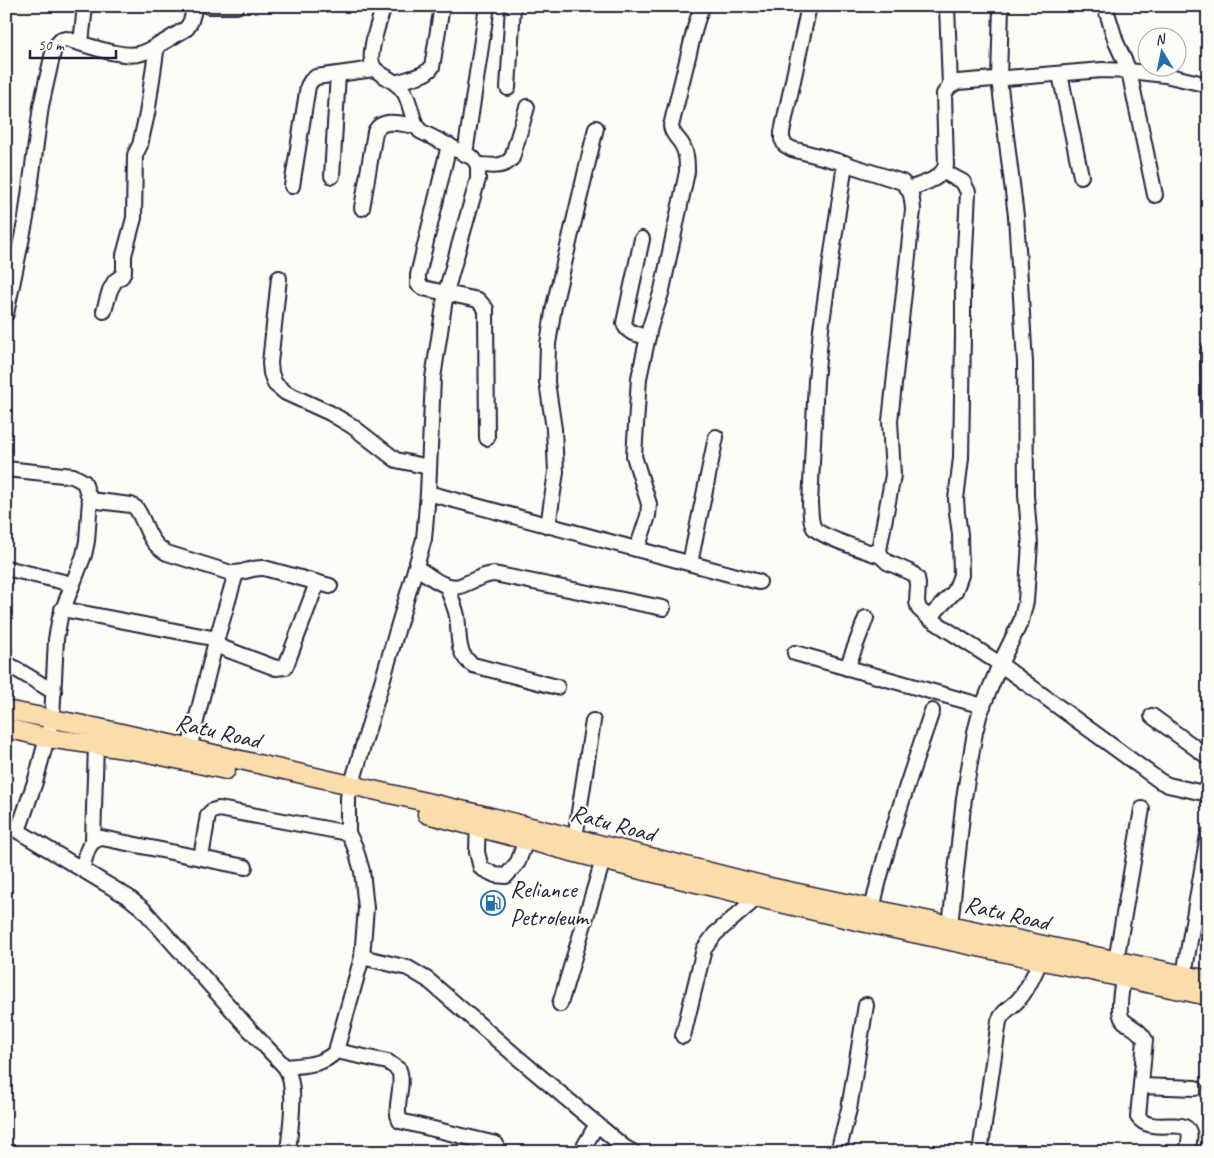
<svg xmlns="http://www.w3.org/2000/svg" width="1214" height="1158" font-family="Caveat,sans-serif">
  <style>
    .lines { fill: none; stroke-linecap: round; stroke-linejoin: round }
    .minor-casing { stroke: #22223b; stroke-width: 18 }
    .major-casing { stroke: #22223b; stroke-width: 21 }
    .minor { stroke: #fdfcf7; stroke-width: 14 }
    .major { stroke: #fbdcab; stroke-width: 18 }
    .labels { text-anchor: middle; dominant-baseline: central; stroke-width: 4.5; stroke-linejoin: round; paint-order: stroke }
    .street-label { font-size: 24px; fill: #22223b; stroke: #fdfcf7 }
    .poi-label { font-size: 24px; fill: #22223b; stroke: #fdfcf7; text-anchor: start }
  </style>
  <rect width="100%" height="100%" fill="#fdfcf7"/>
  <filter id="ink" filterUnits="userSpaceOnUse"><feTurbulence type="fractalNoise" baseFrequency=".02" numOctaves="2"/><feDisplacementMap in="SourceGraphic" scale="10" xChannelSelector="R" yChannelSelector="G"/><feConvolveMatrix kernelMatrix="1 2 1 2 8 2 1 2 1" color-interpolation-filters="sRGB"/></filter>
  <g filter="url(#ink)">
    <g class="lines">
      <defs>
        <g id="minor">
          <path d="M208,6H237"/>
          <path d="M809,6L782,132V139L785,145L792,149L837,161L902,182C912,191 912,197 913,210L890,421L893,475L879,550L881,556L887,562L912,573L917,578L918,584L917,602L919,609L929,618L1000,664L1160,781L1168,785L1208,794"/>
          <path d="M947,6L950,86"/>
          <path d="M1105,6L1116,42L1129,71L1155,195"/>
          <path d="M81,43L85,6"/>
          <path d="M1060,74L1081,176"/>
          <path d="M396,83C408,78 425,77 432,67L442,6"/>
          <path d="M508,88L513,6"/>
          <path d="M449,145L418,275V284L423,288L478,300L486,309L487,438"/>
          <path d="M465,154L487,6"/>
          <path d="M845,163L821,329L816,381L810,504C811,511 810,522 814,528C821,537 869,552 881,556"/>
          <path d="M478,165C490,165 503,169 512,158L527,107"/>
          <path d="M332,176L338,74"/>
          <path d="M292,186L308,86L311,81L316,77L374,69"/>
          <path d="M909,189C923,183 941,180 946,165L944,94L950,86L958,82L1102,70L1129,71L1165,75L1208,85"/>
          <path d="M362,208L375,132C382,117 402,124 415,126"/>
          <path d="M642,239L624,323C627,334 638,334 648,337"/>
          <path d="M279,278L270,363L271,373L275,384L286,393L330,413L352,426L396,460L429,467"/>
          <path d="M104,311L110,290L115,281L122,276L124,271V255L134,218L135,155L140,145L147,114L157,45"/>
          <path d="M6,314L26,218L41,106L54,48L61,40L66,39C85,44 124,60 142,53C156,48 174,36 187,28L191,21L195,6"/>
          <path d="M1208,350V415"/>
          <path d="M6,469L73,476L84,482L90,500L87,541L84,555L60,617L56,639L52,719L36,779L18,831L128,897L143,909L250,1030L285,1067C298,1085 290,1129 288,1152"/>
          <path d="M428,493L759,582"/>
          <path d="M90,500L131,505L136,508C148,526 147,542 167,553L231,573C243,574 251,567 264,568L330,586"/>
          <path d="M548,526L556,472L554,429L547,382L548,344L554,306L596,128"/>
          <path d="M637,549L648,516L649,504L634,456L639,378L650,327L662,290L687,172C687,162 687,152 681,143C677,137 672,134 671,126L696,24L702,6"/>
          <path d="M690,563L716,437"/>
          <path d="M6,568L72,584"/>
          <path d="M417,568C429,575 444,590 460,586C472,582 481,575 494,574L663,608"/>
          <path d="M447,586C450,596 455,606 457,616C460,634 455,654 473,665L557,687"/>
          <path d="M62,609L217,639"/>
          <path d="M929,618L955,591L961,575L960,534L957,513L956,499L961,458L963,335V290L968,192L963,182L944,172"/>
          <path d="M215,645L276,668L285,667L287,663L317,583"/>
          <path d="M795,653L983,706"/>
          <path d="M6,663L54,692"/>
          <path d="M847,668L866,618"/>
          <path d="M1152,716L1208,757"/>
          <path d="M189,749L215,645L236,573"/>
          <path d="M478,818L477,852L481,868L495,875L506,876L518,862L529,832"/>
          <path d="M575,838L593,721"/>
          <path d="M93,840L96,745"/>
          <path d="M201,858L208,815L212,811L219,809L348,833"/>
          <path d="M82,869C86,856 87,840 102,838L245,867"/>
          <path d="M872,909C887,842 910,776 932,711"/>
          <path d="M949,935L964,798L975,732L980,713L1000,664L1021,621L1026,601L1030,543L1026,495L1025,363L1016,216L999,79L1001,6"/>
          <path d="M362,957L408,968L428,980L517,1057L624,1147L633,1152"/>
          <path d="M1116,961L1142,809"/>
          <path d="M1184,975L1208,835"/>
          <path d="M1123,978C1122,988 1116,1014 1124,1021C1132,1028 1140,1030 1145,1040L1138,1117C1151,1135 1184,1117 1189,1132C1191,1138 1188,1146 1187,1152"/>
          <path d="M560,1004L603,860"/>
          <path d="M683,1036L704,949L715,934L758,897"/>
          <path d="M336,1051L388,1062L399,1070C405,1086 393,1107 400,1121L496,1144"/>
          <path d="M285,1067C303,1065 323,1066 336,1051L362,957L366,908L362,871L355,847L348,833V797L424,539L428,493L433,378L446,292L478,179V165L473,158L420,131C411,121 412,105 404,92C397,81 385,78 376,70C364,60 380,19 384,6"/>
          <path d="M1141,1086L1195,1088"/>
          <path d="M581,1152L597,1124"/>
          <path d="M838,1152L849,1109L866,1005"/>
          <path d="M980,1152L999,1021C1003,1010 1013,1007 1020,998C1029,988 1034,973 1041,960"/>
        </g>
        <g id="major">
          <path d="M6,710L99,728L479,814L770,887L1208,980"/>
          <path d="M6,728L48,738L139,751L226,770"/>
          <path d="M427,814L637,869L857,921L1208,996"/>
        </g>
      </defs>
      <!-- minor casing -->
      <use href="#minor" class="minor-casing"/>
      <!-- major casing -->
      <use href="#major" class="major-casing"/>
      <!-- minor -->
      <use href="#minor" class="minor"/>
      <!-- major -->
      <use href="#major" class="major"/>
    </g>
  </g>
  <!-- icons -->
  <defs>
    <symbol id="fuel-ring" viewBox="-11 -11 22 22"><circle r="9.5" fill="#fdfcf7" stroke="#1f6fb2" stroke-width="1.5"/><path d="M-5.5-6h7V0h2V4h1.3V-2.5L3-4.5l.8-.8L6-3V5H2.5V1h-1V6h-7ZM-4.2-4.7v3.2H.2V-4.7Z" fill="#1f6fb2"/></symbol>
  </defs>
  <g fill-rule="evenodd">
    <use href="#fuel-ring" x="479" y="889" width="28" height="28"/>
  </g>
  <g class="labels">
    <!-- street labels -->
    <g class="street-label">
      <text transform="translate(218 731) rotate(13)">Ratu Road</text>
      <text transform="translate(613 823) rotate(15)">Ratu Road</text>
      <text transform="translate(1007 913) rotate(13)">Ratu Road</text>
    </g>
    <!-- poi labels -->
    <g class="poi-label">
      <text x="510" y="889">Reliance<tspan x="510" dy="28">Petroleum</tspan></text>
    </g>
  </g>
  <!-- margin -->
  <rect width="1214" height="1158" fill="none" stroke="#fdfcf7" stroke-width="25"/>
  <rect x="12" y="12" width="1189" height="1133" fill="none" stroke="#22223b" stroke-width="2" filter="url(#ink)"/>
  <!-- north arrow -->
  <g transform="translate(1162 52) rotate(350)"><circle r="24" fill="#fdfcf7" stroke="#a5a5ac"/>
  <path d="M0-4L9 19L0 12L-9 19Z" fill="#1f6fb2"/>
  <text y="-8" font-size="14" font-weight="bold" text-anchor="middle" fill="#22223b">N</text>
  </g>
  <!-- scale -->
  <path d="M30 50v8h86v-8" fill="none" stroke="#22223b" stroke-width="2.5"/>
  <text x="38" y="50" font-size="15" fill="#22223b" stroke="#fdfcf7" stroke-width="4" paint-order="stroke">50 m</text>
</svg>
